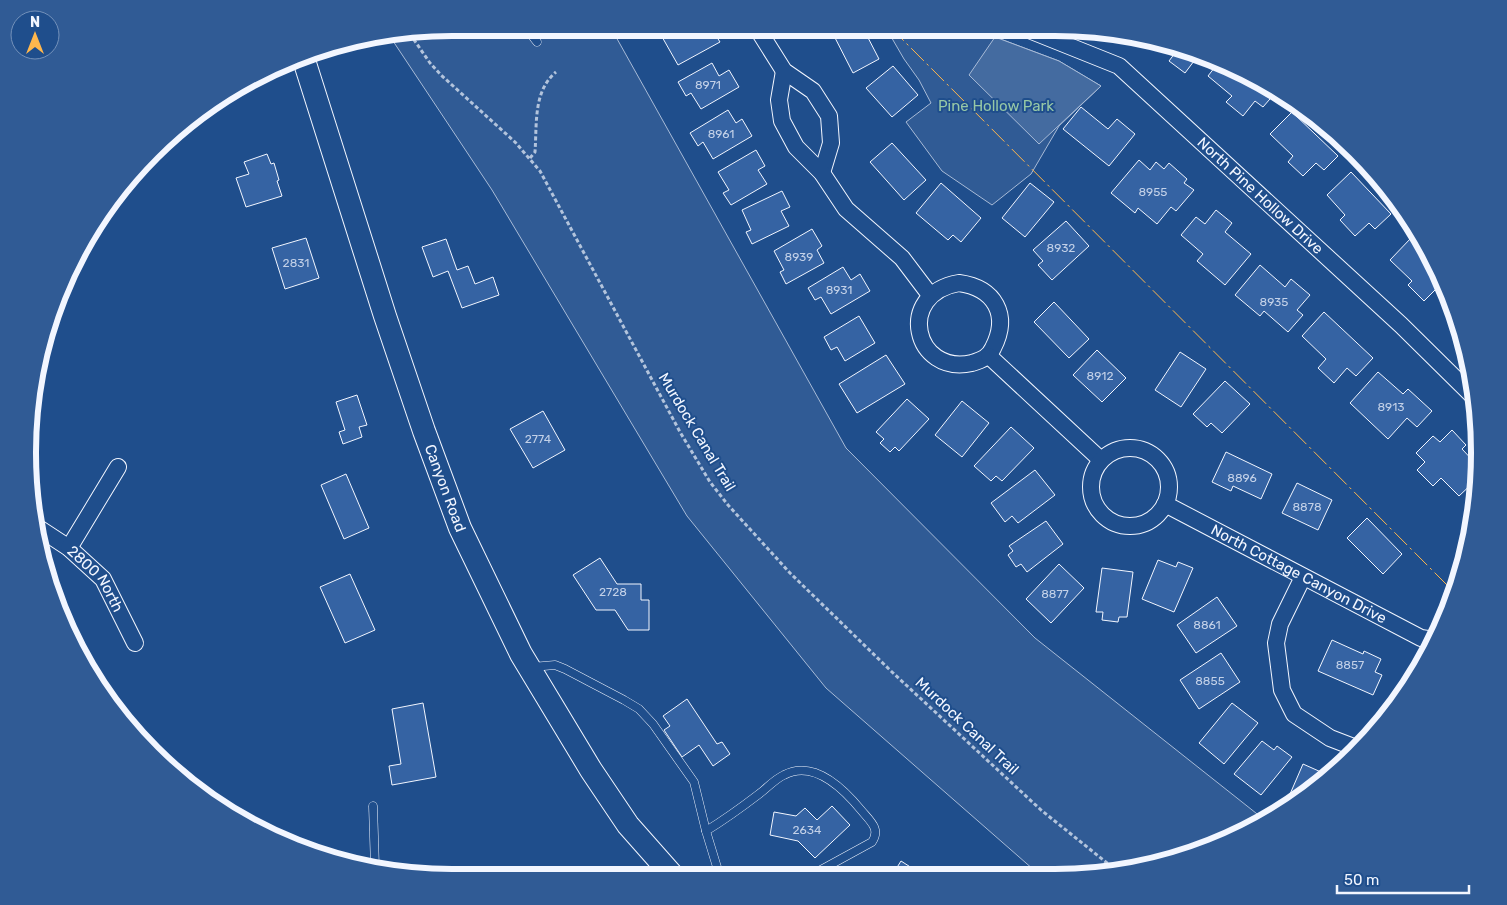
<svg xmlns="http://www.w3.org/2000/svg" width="1507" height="905" font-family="Rubik,sans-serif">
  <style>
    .built { fill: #305b95; stroke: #a8bbd7 }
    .water { fill: #446ba0; stroke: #a8bbd7 }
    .building { fill: #3563a3; stroke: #f2f6ff }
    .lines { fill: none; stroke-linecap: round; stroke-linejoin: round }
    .lane-casing { stroke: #f2f6ff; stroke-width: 9 }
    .street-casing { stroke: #f2f6ff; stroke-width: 18 }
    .secondary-casing { stroke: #f2f6ff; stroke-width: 24 }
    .path { stroke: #b3c4dc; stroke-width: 3; stroke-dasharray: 4 2.5; stroke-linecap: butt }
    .lane { stroke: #1f4e8c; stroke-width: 8 }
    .street { stroke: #1f4e8c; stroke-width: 16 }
    .secondary { stroke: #1f4e8c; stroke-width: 22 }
    .power { stroke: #ffb74d; stroke-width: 1; stroke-dasharray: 18 4 2.5 4; stroke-linecap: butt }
    .labels { text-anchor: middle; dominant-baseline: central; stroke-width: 4; stroke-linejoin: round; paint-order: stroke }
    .number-label { font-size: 12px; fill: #c3d1e8 }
    .park-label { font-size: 15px; fill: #97c8a6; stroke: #1f4e8c }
    .street-label { font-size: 15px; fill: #f2f6ff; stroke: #1f4e8c }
    .rim { fill: none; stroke: #f2f6ff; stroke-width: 6 }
  </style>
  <rect width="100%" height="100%" fill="#1f4e8c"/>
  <!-- built -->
  <g class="built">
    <path d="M453,28H611L846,448L1035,638L1266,821L1165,863L1083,877H1042L826,688L687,516L492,190L391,38Z"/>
    <path d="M886,28H982L995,37L1059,61L1101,86L1059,126L1031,174L992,205L942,171L906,122L931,103L919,80L904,59Z"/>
  </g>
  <!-- water -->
  <path class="water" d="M995,37L1059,61L1101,86L1039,144L969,75Z"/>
  <!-- building -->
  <g class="building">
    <path d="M673,28H711L720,42L678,65L661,35Z"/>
    <path d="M830,28H863L879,59L853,73Z"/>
    <path d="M1175,47L1191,50L1190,52L1197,57L1185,73L1169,61L1178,49Z"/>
    <path d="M712,63L719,76L729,70L739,87L701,109L691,93L686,96L678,82Z"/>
    <path d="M1218,63L1276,92L1263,107L1255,101L1243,116L1226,102L1232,96L1208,76Z"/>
    <path d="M893,66L918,95L892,117L866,88Z"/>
    <path d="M1081,107L1108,129L1117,119L1135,134L1109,166L1063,129Z"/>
    <path d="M728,110L736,123L742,119L752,136L713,159L703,142L698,146L690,133Z"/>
    <path d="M1292,112L1338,156L1324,170L1316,163L1303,176L1288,162L1293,156L1270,134Z"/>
    <path d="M892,143L926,180L904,200L870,162Z"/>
    <path d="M756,150L765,166L758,170L767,184L731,205L723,193L729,190L718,172Z"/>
    <path d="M267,154L271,164L274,163L279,180L277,181L282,196L246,207L236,178L249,174L244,162Z"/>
    <path d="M1139,160L1150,170L1156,162L1164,169L1169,163L1187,179L1184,183L1194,190L1176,211L1171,207L1157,224L1138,208L1135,213L1111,193Z"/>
    <path d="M1351,172L1391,214L1375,229L1369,223L1355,236L1340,220L1345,215L1327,195Z"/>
    <path d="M941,183L981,218L961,242L953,235L948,240L916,213Z"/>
    <path d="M1030,183L1054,202L1025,237L1002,218Z"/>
    <path d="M782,191L790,207L781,211L789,226L752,244L746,232L751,230L742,210Z"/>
    <path d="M1216,210L1232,223L1225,232L1251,254L1225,285L1197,261L1203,254L1181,235L1196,217L1205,224Z"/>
    <path d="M1066,221L1089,246L1052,280L1038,265L1043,261L1033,250Z"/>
    <path d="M812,229L822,246L817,250L824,263L786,284L780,272L784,270L774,251Z"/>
    <path d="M306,238L319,278L285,289L272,248Z"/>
    <path d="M1411,238L1428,255L1443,282L1424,301L1408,285L1412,281L1390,260Z"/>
    <path d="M446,239L457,270L468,266L475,284L493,277L499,295L462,308L448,271L433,277L422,247Z"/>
    <path d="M1260,265L1285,287L1291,279L1310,295L1297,310L1303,315L1288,332L1264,311L1260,316L1235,295Z"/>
    <path d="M843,267L851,280L860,274L870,291L831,314L821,297L815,300L808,288Z"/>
    <path d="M1054,302L1089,339L1069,358L1034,322Z"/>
    <path d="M1324,312L1373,358L1356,376L1347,368L1334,383L1318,368L1326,359L1302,336Z"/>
    <path d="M859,316L875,343L845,361L837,347L831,350L824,337Z"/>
    <path d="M1456,319L1460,331L1451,323Z"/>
    <path d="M1097,350L1126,378L1102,402L1073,375Z"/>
    <path d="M1180,352L1206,369L1181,407L1155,390Z"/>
    <path d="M886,355L905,384L857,413L839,384Z"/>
    <path d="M1378,372L1403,394L1408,389L1432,411L1417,427L1407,418L1388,439L1350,403Z"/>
    <path d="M1225,381L1250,404L1222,433L1211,423L1207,427L1193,414Z"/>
    <path d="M357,395L367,425L359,427L362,437L343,444L339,432L345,430L336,402Z"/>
    <path d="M907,399L929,419L899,451L895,447L890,452L880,443L884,439L876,432Z"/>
    <path d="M962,401L989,423L962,457L935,435Z"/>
    <path d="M543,411L565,450L533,468L510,429Z"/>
    <path d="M1011,427L1034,448L1002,481L996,476L991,481L974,466Z"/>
    <path d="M1452,430L1466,445L1462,449L1478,466L1477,479L1459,496L1441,478L1433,486L1417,470L1425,462L1416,453L1433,436L1440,442Z"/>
    <path d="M1226,452L1272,474L1261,499L1233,486L1231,491L1212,482Z"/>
    <path d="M1035,470L1055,495L1018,523L1012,516L1005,522L991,503Z"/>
    <path d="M346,474L369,528L344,539L321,485Z"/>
    <path d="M1297,483L1332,500L1318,530L1282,513Z"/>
    <path d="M1367,518L1402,554L1383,574L1347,538Z"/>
    <path d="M1046,521L1063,544L1027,572L1021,564L1016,567L1008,555L1013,551L1009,546Z"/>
    <path d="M600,558L617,584H641V600H649V630H628L615,610H596L573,575Z"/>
    <path d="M1158,560L1176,567L1178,562L1193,568L1174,612L1142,599Z"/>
    <path d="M1059,564L1084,588L1051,623L1026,599Z"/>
    <path d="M1102,568L1133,572L1127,617H1119L1118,622L1102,620L1103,612H1096Z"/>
    <path d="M350,574L375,630L345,643L320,587Z"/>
    <path d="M1217,597L1237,626L1196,653L1177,625Z"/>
    <path d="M1332,640L1363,654L1364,651L1381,659L1375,672L1382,675L1373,695L1318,671Z"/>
    <path d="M1221,653L1240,682L1199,709L1180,680Z"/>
    <path d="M687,699L717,744L722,742L730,754L713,766L699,745L682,757L664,730L670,726L663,716Z"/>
    <path d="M423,703L436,777L392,785L389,766L401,764L392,709Z"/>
    <path d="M1232,703L1258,723L1224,764L1199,743Z"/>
    <path d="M1262,741L1274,750L1277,746L1292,757L1261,795L1234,774Z"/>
    <path d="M1303,764L1330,776L1284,808Z"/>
    <path d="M832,806L850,825L815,858L798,841L770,835L774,812L796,816L805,808L817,820Z"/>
    <path d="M901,861L926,877H891Z"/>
  </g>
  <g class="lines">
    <defs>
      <g id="lane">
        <path d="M526,28L537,42"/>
        <path d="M532,667L555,665L565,669L624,700L639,709L653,724L694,782L706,831"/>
        <path d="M373,806L375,867"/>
        <path d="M720,877L706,831C724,820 742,807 759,794C767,788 775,779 784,775C814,759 843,788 861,810C870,821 881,829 872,842L808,877"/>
      </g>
      <g id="street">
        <path d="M757,28L784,71L813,91L829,116L831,143L822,173"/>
        <path id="s1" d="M1024,28L1119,66L1401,325L1474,397"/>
        <path d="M784,71L779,100L782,121L796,147L822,173L846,209L902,258L930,295"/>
        <path d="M959,283C995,288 1010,315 993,348C989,357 982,360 972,363C914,376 895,294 959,283Z"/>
        <path d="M989,356L1101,460"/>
        <circle cx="1130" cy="487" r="39"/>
        <path id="s2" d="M1165,504L1421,638L1434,640"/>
        <path id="s3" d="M40,529L69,548L103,579L135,643"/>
        <path d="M69,548L118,467"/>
        <path d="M1303,577L1280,624L1276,643L1282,690L1294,714L1330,738L1356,748"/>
      </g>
      <g id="secondary">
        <path id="s4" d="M303,57L385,316L424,431L460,528L521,654L591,770L628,825L674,877"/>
      </g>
    </defs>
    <!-- lane casing -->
    <use href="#lane" class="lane-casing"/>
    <!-- street casing -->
    <use href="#street" class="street-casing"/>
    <!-- secondary casing -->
    <use href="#secondary" class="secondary-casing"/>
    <!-- path -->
    <g class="path">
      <path d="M410,34L430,63L441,75L515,142L540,171L680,432L710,482L728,505L790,573L892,672L1041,810L1117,871"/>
      <path d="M530,158L535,152C537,124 533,91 556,72"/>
    </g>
    <!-- lane -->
    <use href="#lane" class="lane"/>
    <!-- street -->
    <use href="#street" class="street"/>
    <!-- secondary -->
    <use href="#secondary" class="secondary"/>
    <!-- power -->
    <path class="power" d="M891,28L1454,592"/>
  </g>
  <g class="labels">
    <!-- number labels -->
    <g class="number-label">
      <text x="708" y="85">8971</text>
      <text x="721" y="134">8961</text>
      <text x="1153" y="192">8955</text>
      <text x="1061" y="248">8932</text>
      <text x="799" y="257">8939</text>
      <text x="296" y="263">2831</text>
      <text x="839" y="290">8931</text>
      <text x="1274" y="302">8935</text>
      <text x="1100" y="376">8912</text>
      <text x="1391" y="407">8913</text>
      <text x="538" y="439">2774</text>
      <text x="1242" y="478">8896</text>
      <text x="1307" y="507">8878</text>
      <text x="613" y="592">2728</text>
      <text x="1055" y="594">8877</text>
      <text x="1207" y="625">8861</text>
      <text x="1350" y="665">8857</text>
      <text x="1210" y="681">8855</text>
      <text x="807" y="830">2634</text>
    </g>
    <!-- park labels -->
    <g class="park-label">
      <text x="996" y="106">Pine Hollow Park</text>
    </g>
    <!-- street labels -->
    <g class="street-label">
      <text stroke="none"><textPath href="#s1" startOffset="294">North Pine Hollow Drive</textPath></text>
      <text transform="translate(697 432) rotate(59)">Murdock Canal Trail</text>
      <text stroke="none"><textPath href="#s4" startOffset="454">Canyon Road</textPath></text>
      <text stroke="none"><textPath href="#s2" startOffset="151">North Cottage Canyon Drive</textPath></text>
      <text stroke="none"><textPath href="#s3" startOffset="76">2800 North</textPath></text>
      <text transform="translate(967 726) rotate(43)">Murdock Canal Trail</text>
    </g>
  </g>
  <!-- crop -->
  <path d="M0 0H1507V905H0ZM452 36H1055A416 416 0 0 1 1471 452V453A416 416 0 0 1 1055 869H452A416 416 0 0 1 36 453V452A416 416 0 0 1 452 36Z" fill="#305b95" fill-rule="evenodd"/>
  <path class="rim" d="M452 36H1055A416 416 0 0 1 1471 452V453A416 416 0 0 1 1055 869H452A416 416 0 0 1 36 453V452A416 416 0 0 1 452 36Z"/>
  <!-- north arrow -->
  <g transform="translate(35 35)"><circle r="24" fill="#1f4e8c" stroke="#7391ba"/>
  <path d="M0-4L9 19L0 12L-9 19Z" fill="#ffb74d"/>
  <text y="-8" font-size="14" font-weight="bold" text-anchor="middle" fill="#f2f6ff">N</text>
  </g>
  <!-- scale -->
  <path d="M1337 885v8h132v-8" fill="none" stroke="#f2f6ff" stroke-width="2.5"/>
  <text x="1344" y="885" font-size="15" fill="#f2f6ff" stroke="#1f4e8c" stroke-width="4" paint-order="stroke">50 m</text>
</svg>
